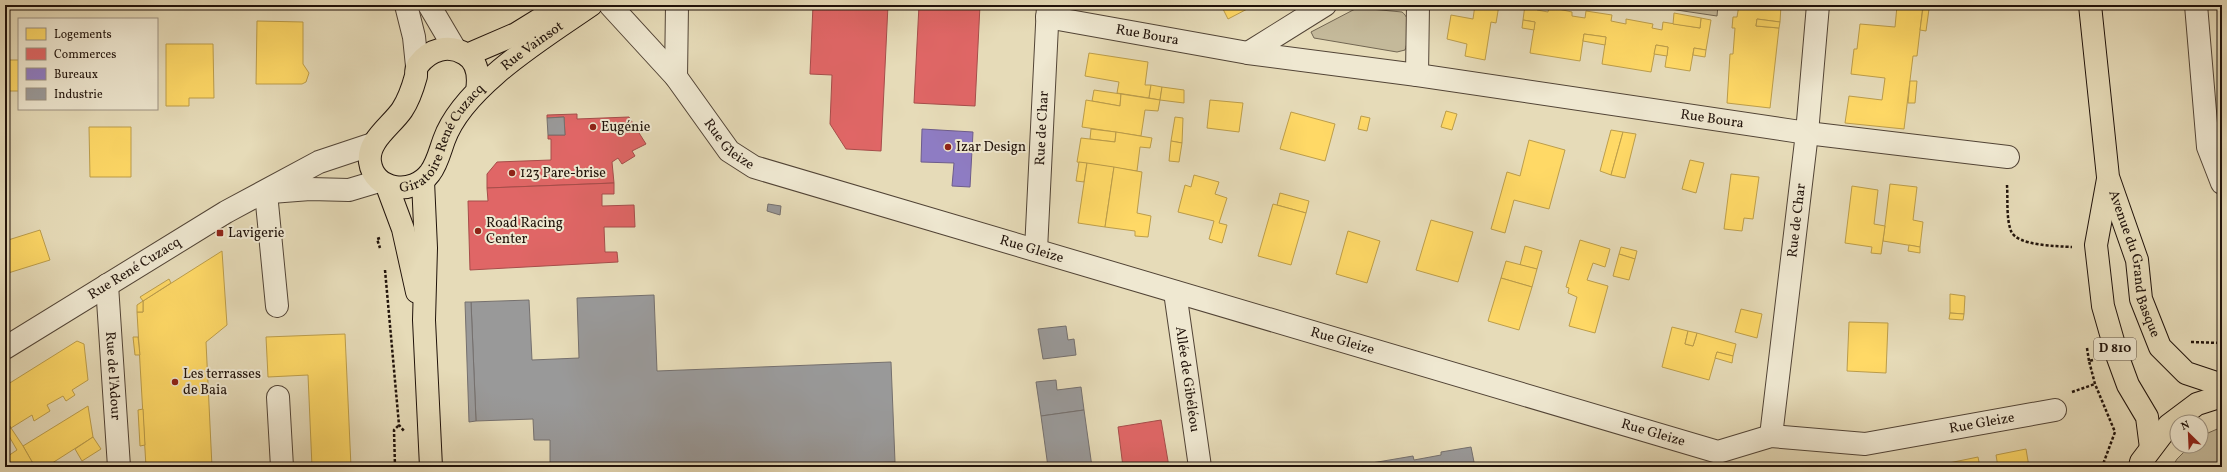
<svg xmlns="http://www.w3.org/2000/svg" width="2227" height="472" font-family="Vollkorn,serif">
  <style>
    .green { fill: #c4b99a; stroke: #726652 }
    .homes { fill: #ffd966; stroke: #bc9d4a }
    .shops { fill: #e06666; stroke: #a64d4a }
    .offices { fill: #8e7cc3; stroke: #6d5c8c }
    .industry { fill: #999; stroke: #75706e }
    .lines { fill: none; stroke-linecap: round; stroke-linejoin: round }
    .minor-casing { stroke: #524436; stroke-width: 24 }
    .major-casing { stroke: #20120a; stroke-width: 24 }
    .path { stroke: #20120a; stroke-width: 2.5; stroke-dasharray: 3 2; stroke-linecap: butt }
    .minor { stroke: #efe8d1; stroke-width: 22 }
    .major { stroke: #e6dbb8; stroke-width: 22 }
    .poi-dot { fill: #8f2418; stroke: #efe8d1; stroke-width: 1.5 }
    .labels { text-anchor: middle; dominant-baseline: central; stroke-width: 4; stroke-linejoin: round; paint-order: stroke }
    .shield { fill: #efe8d1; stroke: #5e5246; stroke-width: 1 }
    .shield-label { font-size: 13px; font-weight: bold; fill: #20120a }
    .street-label { font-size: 14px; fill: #20120a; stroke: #efe8d1 }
    .poi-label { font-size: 14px; fill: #20120a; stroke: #efe8d1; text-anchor: start }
  </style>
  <rect width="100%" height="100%" fill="#e6dbb8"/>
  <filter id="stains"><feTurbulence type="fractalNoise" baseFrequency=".005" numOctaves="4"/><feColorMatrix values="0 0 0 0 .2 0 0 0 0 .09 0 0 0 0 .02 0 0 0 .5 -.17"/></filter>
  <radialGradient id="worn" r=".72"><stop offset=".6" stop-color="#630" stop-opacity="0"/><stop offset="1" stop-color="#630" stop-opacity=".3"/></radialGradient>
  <!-- green -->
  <g class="green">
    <path d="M1643,5H1718L1717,16Z"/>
    <path d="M1360,8L1402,12C1412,19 1409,38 1405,50L1397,52L1314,38L1311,32L1355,9Z"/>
    <path d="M2222,427V467H2172L2177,459L2190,446H2201V436Z"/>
  </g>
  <!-- homes -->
  <g class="homes">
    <path d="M1221,5H1252L1253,6L1228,19Z"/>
    <path d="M1475,5H1499L1496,23L1491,22L1485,60L1465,56L1467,44L1447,39L1451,15L1473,19Z"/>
    <path d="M1525,5H1538L1537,10L1548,12L1549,7L1572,12V16L1585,18L1586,11L1612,15L1611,21L1626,24V19L1653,24L1652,28L1662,30L1663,22L1700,28L1701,18L1711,20L1706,50L1694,48L1690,71L1665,67L1668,47L1656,45L1651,72L1602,64L1606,37L1584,34L1580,61L1530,53L1535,22L1523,20Z"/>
    <path d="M1739,5H1781L1780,22L1757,19L1756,26L1779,28L1770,108L1727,103L1730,54H1733L1735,28H1732L1733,17H1737Z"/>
    <path d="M1885,5H1923L1917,56H1913L1904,129L1845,123L1849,96L1882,100L1885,78L1851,74L1854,49H1857L1860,24L1895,27L1897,6Z"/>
    <path d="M1923,8L1929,9L1926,31L1920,30Z"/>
    <path d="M1674,13L1701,18L1700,28L1673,24Z"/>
    <path d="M1757,19L1780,22L1779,28L1756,26Z"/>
    <path d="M1523,20L1535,22L1534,30L1522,28Z"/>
    <path d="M257,21L303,22V64L309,73L306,82L302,84H256Z"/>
    <path d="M1584,34L1606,37L1605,45L1583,41Z"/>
    <path d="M166,44H213L214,98H189V106H166Z"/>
    <path d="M1656,45L1668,47L1667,56L1654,54Z"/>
    <path d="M1694,48L1706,50L1705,57L1693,55Z"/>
    <path d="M1089,53L1148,62L1145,85H1151L1149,98L1117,93L1119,82L1085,76Z"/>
    <rect x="5" y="60" width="14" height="31"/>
    <path d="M1910,81H1917L1915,103H1908Z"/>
    <path d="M1151,85L1162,87L1160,100L1149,98Z"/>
    <path d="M1162,87L1184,90V103L1160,100Z"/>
    <path d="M1094,90L1121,94L1120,106L1092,101Z"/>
    <path d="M1121,94L1160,100L1158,111L1145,110L1141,136L1082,127L1086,100L1120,106Z"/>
    <path d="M1210,100L1243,103L1239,132L1207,128Z"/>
    <path d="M1446,111L1457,114L1452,130L1441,127Z"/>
    <path d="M1291,112L1335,124L1325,161L1280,149Z"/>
    <path d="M1361,116L1370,118L1367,131L1358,129Z"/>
    <path d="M1175,117L1183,118L1182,143L1171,141Z"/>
    <path d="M89,127H131V177H90Z"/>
    <path d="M1091,129L1116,132L1115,142L1090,139Z"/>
    <path d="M1611,130L1623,132L1611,175L1600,171Z"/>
    <path d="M1116,132L1152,138L1150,148L1140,147L1137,171L1077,162L1081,138L1115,142Z"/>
    <path d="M1623,132L1636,134L1625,178L1611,175Z"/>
    <path d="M1529,140L1565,150L1549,209L1514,200L1505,233L1491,229L1507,172L1520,176Z"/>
    <path d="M1171,141L1182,143L1179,162L1169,161Z"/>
    <path d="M1690,160L1704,163L1696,193L1682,189Z"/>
    <path d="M1079,162L1087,163L1084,182L1076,181Z"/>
    <path d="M1087,163L1114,167L1105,227L1078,223Z"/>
    <path d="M1114,167L1142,172L1137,213L1151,216L1148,237L1135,236V231L1105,227Z"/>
    <path d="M1731,174L1759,177L1753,219L1744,218L1742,231L1724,229Z"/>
    <path d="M1194,175L1219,182L1215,194L1227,198L1219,223L1227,225L1222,243L1209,239L1214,221L1178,212L1185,185L1191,187Z"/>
    <path d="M1890,184L1917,187L1913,220L1923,222L1920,247L1883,241Z"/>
    <path d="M1852,186L1878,190L1874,224L1885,226L1881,254L1871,253L1872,247L1845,243Z"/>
    <path d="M1280,193L1309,201L1306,213L1277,205Z"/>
    <path d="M1273,204L1306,213L1291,265L1258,256Z"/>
    <path d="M1431,220L1473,232L1458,282L1416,270Z"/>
    <path d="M40,230L50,260L5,274V241Z"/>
    <path d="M1348,231L1380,241L1367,283L1336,274Z"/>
    <path d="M1580,240L1610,249L1605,267L1593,263L1587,280L1608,286L1595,333L1569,326L1577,297L1568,293L1569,288L1566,287Z"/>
    <path d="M1909,245L1920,247V253L1908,251Z"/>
    <path d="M1525,246L1542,251L1537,269L1520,265Z"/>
    <path d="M1621,247L1637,251L1635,259L1619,254Z"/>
    <path d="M222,251L227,325L206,342L212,467H146L137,312H143V301Z"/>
    <path d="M1619,254L1635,259L1629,280L1613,276Z"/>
    <path d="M1506,261L1537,269L1532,287L1501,278Z"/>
    <path d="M1501,278L1532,287L1519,330L1488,321Z"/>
    <path d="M169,279L171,283L143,301L140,297Z"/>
    <path d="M1950,294L1965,296L1964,314L1950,313Z"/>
    <path d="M143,301V312H137V305Z"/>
    <path d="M1741,309L1762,314L1757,338L1735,332Z"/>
    <path d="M1950,313L1964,314L1963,320L1949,319Z"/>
    <path d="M1849,322L1888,323L1886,373L1847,371Z"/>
    <path d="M1672,327L1688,331L1685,344L1693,346L1697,333L1736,344L1733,356L1717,352L1709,380L1662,367Z"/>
    <path d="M1688,331L1697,333L1693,346L1685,344Z"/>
    <path d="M345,334L351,467H312L308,375L268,377L266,337Z"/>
    <path d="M133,337H138L140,355H135Z"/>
    <path d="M77,341L84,344L88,380L72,390L75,395L66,401L63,396L47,405L50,411L34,421L32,415L11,428L5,418V386Z"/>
    <path d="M1717,352L1733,356L1732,363L1715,358Z"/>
    <path d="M88,406L93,437L46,467H35L23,446Z"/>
    <path d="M143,409L145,445L140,446L138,410Z"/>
    <path d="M5,418L11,428L5,432Z"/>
    <path d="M11,428L23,446L35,467H5V458L17,450L6,431Z"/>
    <path d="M93,437L101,449L82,461L75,449Z"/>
    <path d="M2026,449L2029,467H1998L1996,455Z"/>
    <path d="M1978,457L1980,467H1940L1939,465Z"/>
  </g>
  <!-- shops -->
  <g class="shops">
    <path d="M813,5H888L881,151L846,149L830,124L832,75L810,74Z"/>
    <path d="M919,5H980L975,106L914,103Z"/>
    <path d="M577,114V119L629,117L646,144L632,151L635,156L622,164L618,158L612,162L614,183L487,188V174L497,162L551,160V139H548V135H565L564,117L547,118V115Z"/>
    <path d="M614,183V194H602V206L634,205L635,227H604L605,252H617L618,262L470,270L468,201H488L487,188Z"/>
    <path d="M1161,420L1169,467H1123L1118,427Z"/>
  </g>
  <!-- offices -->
  <path class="offices" d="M922,129L973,132L970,187L952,186L954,163L921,162Z"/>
  <!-- industry -->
  <g class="industry">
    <path d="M564,117L565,135H548L547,118Z"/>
    <path d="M768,204L781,206L780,215L767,211Z"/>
    <path d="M654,295L657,371L891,362L895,462L776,467H550V440H534L533,419L476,421L471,302L529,300L532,360L579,358L577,298Z"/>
    <path d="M465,302H471L476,421L469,422Z"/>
    <path d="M1066,326L1068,340L1074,339L1076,355L1043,359L1038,329Z"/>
    <path d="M1056,380L1057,390L1081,387L1084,410L1041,416L1036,382Z"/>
    <path d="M1084,410L1092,467H1048L1041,416Z"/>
    <path d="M1471,447L1475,467H1348L1413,456L1414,460L1441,455V452Z"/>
  </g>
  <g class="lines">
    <defs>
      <g id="minor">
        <path d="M406,5L414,37L417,66"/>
        <path d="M429,5L455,49"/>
        <path id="s1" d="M610,5L676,77L729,151L754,167L1718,452L1771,436L1865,444L2055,410"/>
        <path d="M2196,5L2208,147L2222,183"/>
        <path id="s2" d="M1047,17L1248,53L1417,75L1807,133L2008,157"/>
        <path d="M1248,53L1325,5"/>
        <path d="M1417,75L1418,5"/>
        <path d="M676,77L677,5"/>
        <path d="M271,192L310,189L349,190L379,181"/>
        <path d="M266,193L277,306"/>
        <path id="s3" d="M1036,250L1048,5"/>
        <path id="s4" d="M107,285L119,467"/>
        <path id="s5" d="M1175,292L1200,467"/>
        <path id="s6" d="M5,348L226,212L319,162L373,144"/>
        <path d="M278,397L282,467"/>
        <path id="s7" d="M1771,436L1807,133L1818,5"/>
      </g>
      <g id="major">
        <path id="s8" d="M2090,5L2108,177L2137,260L2141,299L2160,347L2186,373L2222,385"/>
        <path d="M467,55L516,34L563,5"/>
        <path id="s9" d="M477,91C479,78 479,62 465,54C449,44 430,49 418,65C416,68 416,73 416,76C413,87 408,101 402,110C391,126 367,141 370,162C374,191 413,196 430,173C437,164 440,151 444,140C463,86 545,37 591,5"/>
        <path d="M2108,179L2096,245L2103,306L2117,355L2128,385L2147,417L2151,448"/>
        <path d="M423,181L426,248L424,320L431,467"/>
        <path d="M387,186L403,229L417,292"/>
        <path d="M2140,467L2141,462L2169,425L2197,404L2222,396"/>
      </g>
    </defs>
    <!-- minor casing -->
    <use href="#minor" class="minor-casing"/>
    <!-- major casing -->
    <use href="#major" class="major-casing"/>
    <!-- path -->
    <g class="path">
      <path d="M2007,185C2008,199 2006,218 2011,231C2017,246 2057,246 2072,247"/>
      <path d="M380,238L377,239L380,248"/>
      <path d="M385,270L399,425L404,431"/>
      <path d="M2191,342L2222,343"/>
      <path d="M2087,348L2089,361"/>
      <path d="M2093,360L2089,361L2095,384L2115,432L2102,467"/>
      <path d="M2072,392L2095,384"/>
      <path d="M395,467L394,430L399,425"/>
    </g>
    <!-- minor -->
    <use href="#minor" class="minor"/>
    <!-- major -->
    <use href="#major" class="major"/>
  </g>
  <!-- markers -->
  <g class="poi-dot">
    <circle cx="593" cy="127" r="4"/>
    <circle cx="948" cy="147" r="4"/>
    <circle cx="512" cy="173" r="4"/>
    <circle cx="478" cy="231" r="4"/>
    <rect x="216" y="229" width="8" height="8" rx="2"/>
    <circle cx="175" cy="382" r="4"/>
  </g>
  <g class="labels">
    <!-- shield labels -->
    <rect class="shield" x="2094" y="338" width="42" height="22" rx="3"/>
    <g class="shield-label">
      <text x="2115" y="349">D 810</text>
    </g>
    <!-- street labels -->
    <g class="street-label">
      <text stroke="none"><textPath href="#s2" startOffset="102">Rue Boura</textPath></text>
      <text stroke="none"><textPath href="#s9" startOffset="450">Rue Vainsot</textPath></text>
      <text stroke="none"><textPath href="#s2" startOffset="673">Rue Boura</textPath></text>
      <text stroke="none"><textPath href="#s3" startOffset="122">Rue de Char</textPath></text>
      <text stroke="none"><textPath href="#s9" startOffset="317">Giratoire René Cuzacq</textPath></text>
      <text stroke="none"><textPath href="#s1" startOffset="184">Rue Gleize</textPath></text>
      <text stroke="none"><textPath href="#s7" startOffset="217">Rue de Char</textPath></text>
      <text stroke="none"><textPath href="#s1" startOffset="508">Rue Gleize</textPath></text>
      <text stroke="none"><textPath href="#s8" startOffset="264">Avenue du Grand Basque</textPath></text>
      <text stroke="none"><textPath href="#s6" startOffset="152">Rue René Cuzacq</textPath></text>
      <text stroke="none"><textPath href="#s1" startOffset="832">Rue Gleize</textPath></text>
      <text stroke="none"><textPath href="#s4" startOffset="91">Rue de l'Adour</textPath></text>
      <text stroke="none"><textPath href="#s5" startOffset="88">Allée de Gibéléou</textPath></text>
      <text stroke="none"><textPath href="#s1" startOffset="1492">Rue Gleize</textPath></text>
      <text stroke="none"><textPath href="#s1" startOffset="1156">Rue Gleize</textPath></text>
    </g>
    <!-- poi labels -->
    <g class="poi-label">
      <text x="601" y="127">Eugénie</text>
      <text x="956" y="147">Izar Design</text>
      <text x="520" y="173">123 Pare-brise</text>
      <text x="486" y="223">Road Racing<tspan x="486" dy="16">Center</tspan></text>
      <text x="228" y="233">Lavigerie</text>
      <text x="183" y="374">Les terrasses<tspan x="183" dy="16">de Baia</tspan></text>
    </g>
  </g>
  <!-- margin -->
  <rect width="2227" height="472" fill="none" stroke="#e6dbb8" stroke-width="20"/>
  <rect x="6" y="6" width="2215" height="460" fill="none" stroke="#20120a" stroke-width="2"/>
  <rect x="10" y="10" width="2207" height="452" fill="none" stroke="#20120a"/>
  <!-- legend -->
  <rect x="18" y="18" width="140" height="92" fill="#efe8d1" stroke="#9c9281"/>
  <rect x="26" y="28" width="20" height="12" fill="#ffd966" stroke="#9c9281"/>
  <text x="54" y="38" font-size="12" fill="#20120a">Logements</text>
  <rect x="26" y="48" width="20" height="12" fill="#e06666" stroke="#9c9281"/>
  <text x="54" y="58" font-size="12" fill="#20120a">Commerces</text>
  <rect x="26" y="68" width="20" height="12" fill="#8e7cc3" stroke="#9c9281"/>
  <text x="54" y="78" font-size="12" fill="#20120a">Bureaux</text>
  <rect x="26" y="88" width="20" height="12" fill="#999999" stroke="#9c9281"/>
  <text x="54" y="98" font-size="12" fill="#20120a">Industrie</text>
  <!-- north arrow -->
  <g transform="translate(2189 434) rotate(336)"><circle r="19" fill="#efe8d1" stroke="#9c9281"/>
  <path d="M0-3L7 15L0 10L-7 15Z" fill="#8f2418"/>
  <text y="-6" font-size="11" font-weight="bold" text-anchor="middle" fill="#20120a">N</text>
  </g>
  <rect width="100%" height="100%" filter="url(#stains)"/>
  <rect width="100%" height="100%" fill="url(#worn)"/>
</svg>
